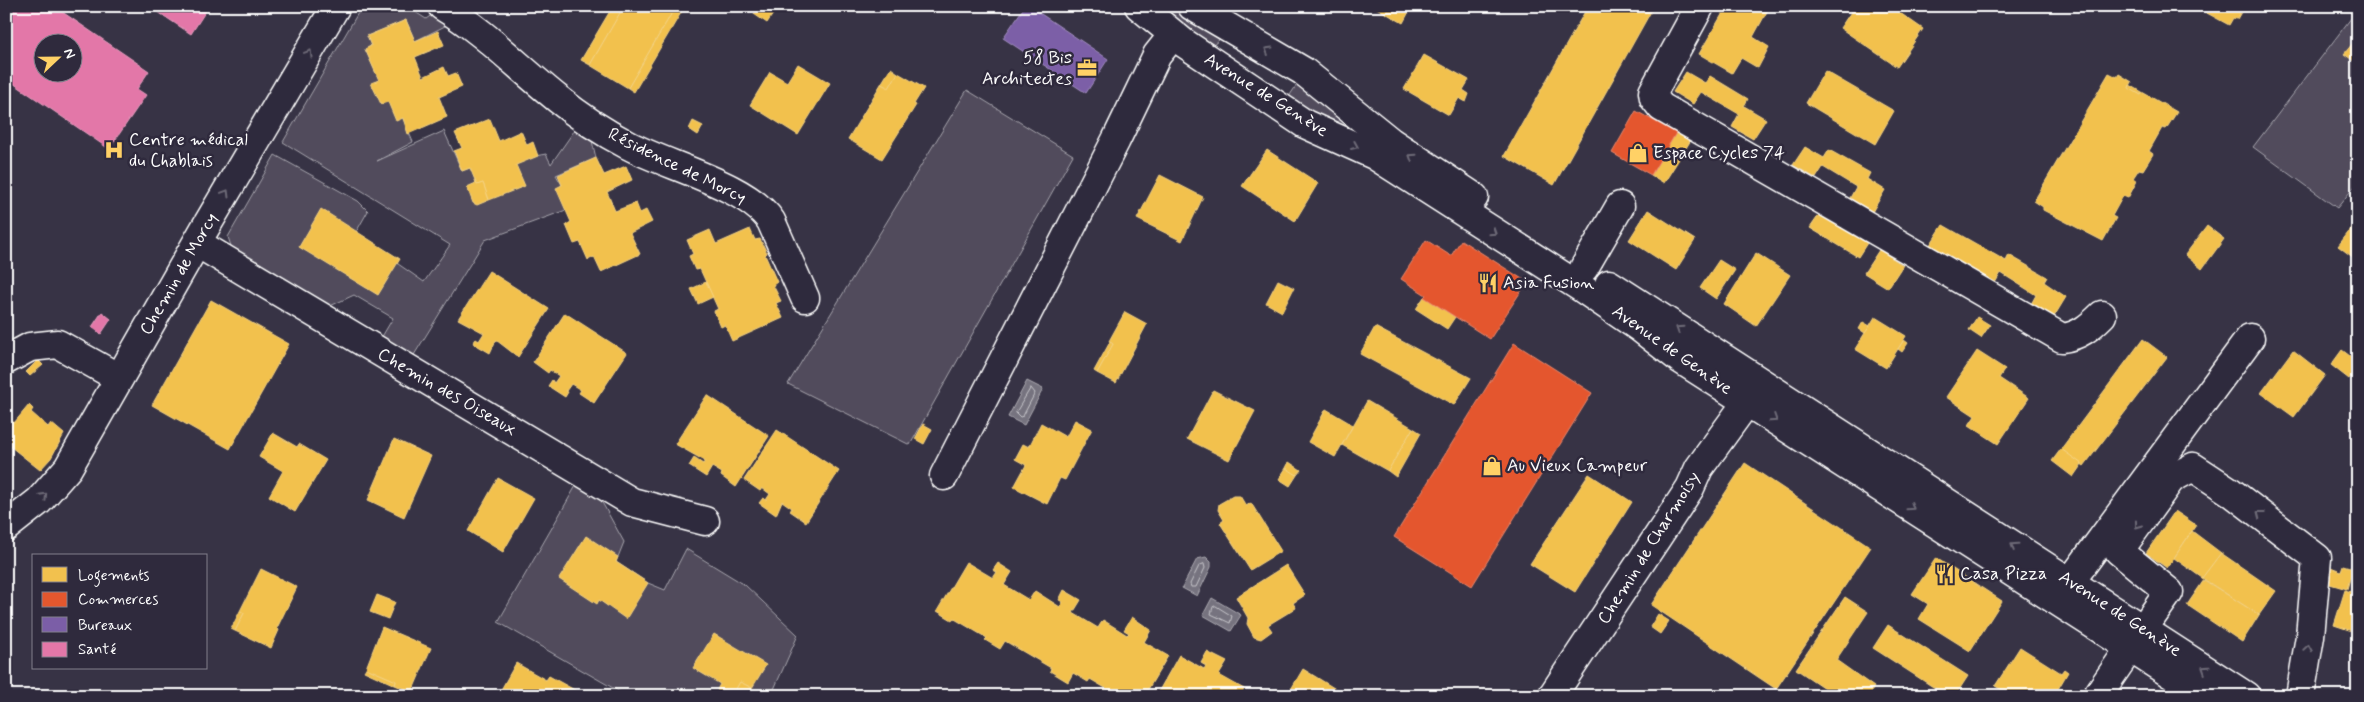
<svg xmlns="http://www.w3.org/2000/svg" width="2364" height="702" font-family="Mynerve,sans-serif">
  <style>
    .green { fill: #514c5c; stroke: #a8a6ae }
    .water { fill: #76737f; stroke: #adabb2 }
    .homes { fill: #f2c14e; stroke: #f6d483 }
    .shops { fill: #e4572e; stroke: #ec896d }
    .offices { fill: #7b5ea7; stroke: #a38ec1 }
    .health { fill: #e377a8; stroke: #eba0c2; fill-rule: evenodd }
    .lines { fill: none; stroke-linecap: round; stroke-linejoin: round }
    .shore { stroke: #c8c7cc; stroke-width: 1 }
    .minor-casing { stroke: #fff; stroke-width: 31 }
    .major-casing { stroke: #fff; stroke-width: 31 }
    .minor { stroke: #2f2a3d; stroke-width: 28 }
    .major { stroke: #2f2a3d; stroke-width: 28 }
    .oneway { stroke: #6d6a77 }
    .labels { text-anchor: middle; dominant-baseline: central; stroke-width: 5; stroke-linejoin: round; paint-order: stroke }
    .poi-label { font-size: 18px; fill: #fff; stroke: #2f2a3d; text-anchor: start }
    .street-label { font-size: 18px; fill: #fff; stroke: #2f2a3d }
  </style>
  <rect width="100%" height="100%" fill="#373345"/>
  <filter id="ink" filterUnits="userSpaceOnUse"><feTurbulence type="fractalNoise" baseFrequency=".02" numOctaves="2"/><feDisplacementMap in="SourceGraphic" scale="10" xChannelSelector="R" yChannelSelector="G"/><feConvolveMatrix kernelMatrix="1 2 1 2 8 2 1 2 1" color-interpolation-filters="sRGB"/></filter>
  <g filter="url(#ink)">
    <!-- green -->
    <g class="green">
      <path d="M362,6H406L426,19L433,14L449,24L415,41L406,20L367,36L371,46L365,49L379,80L372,83L394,98L413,142L377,161L444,131L462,171L470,168L546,154L551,164L574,131L592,141L596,158L556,175L562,185L566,210L485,240L414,355L380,340L393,318L354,295L328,307L233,252L228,237L275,155L358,201L368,211L355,234L424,282L450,245L283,142Z"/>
      <path d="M1154,6C1161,6 1168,5 1174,7C1189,12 1218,23 1219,40L1211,47Z"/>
      <path d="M2358,9V182L2337,208L2253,147Z"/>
      <path d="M1303,85L1365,134L1703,355L1301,110L1288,98L1296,86Z"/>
      <path d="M967,90L1073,155L910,445L788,384Z"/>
      <path d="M577,484L599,497L624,542L616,562L648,583L665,590L686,549L745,585L798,635L771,696H627L498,622Z"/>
    </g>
    <!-- water -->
    <g class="water">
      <path d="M1027,381L1043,389L1024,425L1008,417Z"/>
      <path d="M1206,557L1211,562V567L1197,596L1182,588L1197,559Z"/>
      <path d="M1212,598L1241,615L1231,631L1203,615Z"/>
    </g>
    <!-- homes -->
    <g class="homes">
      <path d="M613,6H624L590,65L581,60Z"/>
      <path d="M624,6H676L628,88L590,65Z"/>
      <path d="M676,6H685L634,92L628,88Z"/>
      <path d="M759,6H768L775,11L767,23L754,14Z"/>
      <path d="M1373,6H1412L1403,23Z"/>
      <path d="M1588,6H1654L1554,185L1504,156Z"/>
      <path d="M1727,6L1739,11L1741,6H1770L1753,37L1769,47L1758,68L1741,58L1732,73L1699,54Z"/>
      <path d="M1855,6H1890L1923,29L1897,67L1840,28Z"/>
      <path d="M2194,6H2243L2244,7L2237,19L2233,18L2229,25Z"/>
      <path d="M406,20L415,41L438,31L444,45L415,57L423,77L444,67L448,76L456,73L462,87L439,97L447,117L408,134L403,118L396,121L388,102L381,104L371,83L379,80L365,49L371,46L367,36Z"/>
      <path d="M2358,37V64L2344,54Z"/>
      <path d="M1424,55L1469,80L1463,90L1469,94L1466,102L1459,98L1449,115L1404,89Z"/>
      <path d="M798,64L830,83L798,135L750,105L770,72L787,82Z"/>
      <path d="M891,68L898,73L889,88L881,84Z"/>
      <path d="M1825,71L1894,111L1875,144L1806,103Z"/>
      <path d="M1686,72L1705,83L1710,76L1748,99L1744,106L1766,119L1753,139L1732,127L1739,114L1701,92L1693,104L1673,92Z"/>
      <path d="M898,73L924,88L914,104L916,105L882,159L848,139L881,84L889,88Z"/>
      <path d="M2109,73L2117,77L2119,74L2132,82L2129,88L2141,95L2142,92L2177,112L2166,129L2162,128L2149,151L2153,154L2143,170L2139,169L2133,178L2137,181L2128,198L2123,196L2112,216L2116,218L2103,241L2043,210V207L2034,201Z"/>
      <path d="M2130,85L2142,92L2141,95L2129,88Z"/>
      <path d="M490,119L499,141L521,131L527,145L533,142L538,156L516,165L525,186L489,200L483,183L477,185L470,168L462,171L454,151L462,148L455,133Z"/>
      <path d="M693,121L703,126L698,135L689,129Z"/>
      <path d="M1677,131L1691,140L1664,183L1651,175Z"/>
      <path d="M1805,147L1824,158L1829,150L1870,173L1867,179L1885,190L1872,212L1850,198L1856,187L1823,167L1816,178L1793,165Z"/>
      <path d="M1267,150L1318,183L1295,221L1242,186Z"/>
      <path d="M596,158L604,175L626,166L632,180L607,192L615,211L636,203L640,213L646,210L652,222L630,233L640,254L601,272L594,257L588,260L580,242L574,244L566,225L571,222L556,188L562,185L558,175Z"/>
      <path d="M1160,175L1203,197L1182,241L1137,219Z"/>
      <path d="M476,183L477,185L483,183L489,200L477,205L473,203L467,187Z"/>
      <path d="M321,209L400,259L378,295L299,247Z"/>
      <path d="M1648,210L1695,240L1676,270L1629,240Z"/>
      <path d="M1819,215L1867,243L1858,257L1810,228Z"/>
      <path d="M2358,220V261L2338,246Z"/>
      <path d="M1943,225L2006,261L2009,255L2047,277L2044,282L2066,297L2052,320L2030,306L2036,295L2001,273L1993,286L1928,248Z"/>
      <path d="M2207,226L2224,239L2202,269L2185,255Z"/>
      <path d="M750,229L755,240L760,239L767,253L765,255L777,282L773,285L781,301L776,303L783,318L732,341L725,325L721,327L714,311L718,309L700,269L695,270L689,256L693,254L687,240L710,230L716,244Z"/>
      <path d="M1879,250L1903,265L1888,288L1864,273Z"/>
      <path d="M1756,253L1790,275L1756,326L1724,304Z"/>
      <path d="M1719,260L1735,270L1716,299L1700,288Z"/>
      <path d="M489,271L549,309L518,357L496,340L490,353L473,343L476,339L479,341L484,333L458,319Z"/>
      <path d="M1278,280L1294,288L1282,312L1266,303Z"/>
      <path d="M706,282L713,297L698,304L691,289Z"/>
      <path d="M1424,297L1455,317L1447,329L1416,309Z"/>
      <path d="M211,300L289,344L230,449L152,405Z"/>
      <path d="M1125,312L1147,324L1116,383L1097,373L1113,344L1109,341Z"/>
      <path d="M565,313L627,353L594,403L579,393L581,390L571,384L566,391L568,392L565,397L548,386L552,380L554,383L559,376L550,370L548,373L533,362Z"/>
      <path d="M1875,317L1906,336L1886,368L1855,349Z"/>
      <path d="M1977,317L1990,325L1981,338L1969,330Z"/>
      <path d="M1863,322L1870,326L1865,333L1859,329Z"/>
      <path d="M1375,327L1471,378L1454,405L1360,354Z"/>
      <path d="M2143,339L2167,357L2084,466L2061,449Z"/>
      <path d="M1904,340L1908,343L1902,352L1898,349Z"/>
      <path d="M1110,342L1113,344L1097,373L1094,371Z"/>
      <path d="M2293,350L2325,375L2294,417L2261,393Z"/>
      <path d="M2342,350L2358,362V368L2349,379L2331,365Z"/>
      <path d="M1977,351L2005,369L1999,378L2029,398L1998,444L1969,425L1975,416L1946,397Z"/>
      <path d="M38,360L43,365L30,376L26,372Z"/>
      <path d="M1213,390L1255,411L1229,460L1187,439Z"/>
      <path d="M707,395L769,436L736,487L721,476L722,473L712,467L706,477L689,466L694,458L703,464L705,461L675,444Z"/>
      <path d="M1367,401L1413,428L1388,471L1342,445Z"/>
      <path d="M29,405L33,409L31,412L48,427L51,423L64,434L51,458L40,470L6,443V422L9,418L14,423Z"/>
      <path d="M1326,409L1353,425L1335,457L1308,442Z"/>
      <path d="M1075,420L1092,429L1065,480L1060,478L1047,504L1014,487L1026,465L1015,459L1023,444L1029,447L1041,423L1066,437Z"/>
      <path d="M923,424L932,429L924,444L915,439Z"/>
      <path d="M1413,428L1421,433L1396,477L1388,471Z"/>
      <path d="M777,430L839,471L806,522L790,511L792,508L782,501L776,515L759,503L763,498L766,500L770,494L762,488L760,491L744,480Z"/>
      <path d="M273,433L297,447L299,444L326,460L295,512L269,496L283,471L259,457Z"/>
      <path d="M394,439L431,456L404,517L368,500Z"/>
      <path d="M2061,449L2082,464L2073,477L2052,461Z"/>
      <path d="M1289,462L1301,470L1297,475L1286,468Z"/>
      <path d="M1745,463L1871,547L1776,689L1651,605Z"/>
      <path d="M1286,468L1297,475L1290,486L1279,479Z"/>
      <path d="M1589,474L1632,502L1575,592L1530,564Z"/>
      <path d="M498,478L534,498L503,552L468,531Z"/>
      <path d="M1233,496H1240L1246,506L1251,503L1281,551L1250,570L1220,523L1224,520L1218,510L1219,504Z"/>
      <path d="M2175,511L2196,525L2167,568L2146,553Z"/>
      <path d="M2192,531L2221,553L2202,578L2174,558Z"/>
      <path d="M586,536L618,557L616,562L648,583L626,619L599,600L597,604L559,579Z"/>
      <path d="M2221,553L2276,591L2259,615L2202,578Z"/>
      <path d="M1936,558L2002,601L1970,651L1919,619L1928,604L1912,594Z"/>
      <path d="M966,562L993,578L997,572L993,570L998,563L1012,572L1004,585L1029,600L1035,591L1060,607L1063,602L1059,600L1064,590L1081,600L1073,613L1098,628L1103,620L1127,635L1129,633L1124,630L1132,617L1151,630L1144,642L1168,656L1144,696H1119L1090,679L1088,682L1073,673L1068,682L1050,671L1051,668L1005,641L1000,649L985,640L987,638L953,618L952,620L937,611Z"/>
      <path d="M1286,565L1305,595L1293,603L1296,608L1268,625L1272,631L1261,639L1254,637L1247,624L1248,618L1236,597Z"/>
      <path d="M2343,565L2353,568L2347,589L2323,582L2328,566L2341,571Z"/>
      <path d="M261,569L297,587L277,628L279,630L271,648L235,631L244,613L240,611Z"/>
      <path d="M2204,580L2259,615L2242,642L2187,605Z"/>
      <path d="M2345,590L2358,594V633L2334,625Z"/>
      <path d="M377,595L395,602L388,619L370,612Z"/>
      <path d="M1845,597L1868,612L1836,660L1874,687L1869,696H1836L1796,669Z"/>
      <path d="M240,611L244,613L235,631L231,629Z"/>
      <path d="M1658,614L1669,621L1660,634L1650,627Z"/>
      <path d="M1888,625L1968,676L1955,696H1947L1873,648Z"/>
      <path d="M382,627L431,648L412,692L395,685L396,681L366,668Z"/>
      <path d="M714,634L766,665L752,688L740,682L732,696H726L717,690L720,684L693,668Z"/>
      <path d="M2020,647L2061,673L2064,669L2068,672L2054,696H2012L1995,686Z"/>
      <path d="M1207,652L1227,662L1219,675L1244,689L1240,696H1156L1179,655L1204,669L1206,666L1201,663Z"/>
      <path d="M516,663L546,680L549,676L580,693L579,696L498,695Z"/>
      <path d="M366,668L396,681L395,685L364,671Z"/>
      <path d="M1303,669L1347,696H1287Z"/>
      <path d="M740,682L752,688L748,696H732Z"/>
    </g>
    <!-- shops -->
    <g class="shops">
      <path d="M1636,111L1676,133L1651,175L1612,153Z"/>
      <path d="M1426,240L1451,256L1461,240L1527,282L1490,339L1424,297L1426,295L1401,279Z"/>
      <path d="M1514,343L1592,393L1472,586L1394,537Z"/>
    </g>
    <!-- offices -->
    <path class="offices" d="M1025,6H1029L1108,59L1086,93L1003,38Z"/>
    <!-- health -->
    <g class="health">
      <path d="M6,6L55,7L149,71L137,89L146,95L109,149L7,79ZM42,42H72V72H42Z"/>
      <path d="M149,6H209L191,34Z"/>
      <path d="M102,312L111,319L101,334L92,327Z"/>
    </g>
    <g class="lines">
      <!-- shore -->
      <g class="shore">
        <path d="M1031,388L1035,393L1023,416L1020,417L1016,413Z"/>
        <path d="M1204,564L1205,568L1196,587H1191L1190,584L1199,566Z"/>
        <path d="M1216,606L1232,616L1230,623L1211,614L1213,607Z"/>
      </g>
      <defs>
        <g id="minor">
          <path d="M442,6C485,32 519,68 558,99C580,117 603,132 628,145C667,166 747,185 771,221L805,298"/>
          <path d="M1700,6L1653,92L1654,98L1661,107L2062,338C2079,336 2090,327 2102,315"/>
          <path d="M197,243L632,502L705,521"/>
          <path d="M1584,268L1620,206"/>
          <path d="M6,360L30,347L58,344L119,378"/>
          <path d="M944,476L1116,140L1157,55L1173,35"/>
          <path d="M6,527L39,501L68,468L204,230L336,6"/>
          <path d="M2070,582L2250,338"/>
          <path d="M2143,629L2169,592L2119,551L2171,479L2193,467L2231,492L2317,558L2310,636L2300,696"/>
          <path d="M1552,696L1690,488L1699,468L1747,402"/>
          <path d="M2097,696L2130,648"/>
        </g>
        <g id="major">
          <path d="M1139,6L1184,43L1305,124L1374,155L1580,287L1640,328L1680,359L2205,696"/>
          <path d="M1192,6L1303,71L1391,142L1474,197"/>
          <path d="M1609,284L2246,696"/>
        </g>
      </defs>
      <!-- minor casing -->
      <use href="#minor" class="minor-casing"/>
      <!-- major casing -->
      <use href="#major" class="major-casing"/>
      <!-- minor -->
      <use href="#minor" class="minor"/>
      <!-- major -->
      <use href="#major" class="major"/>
    </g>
    <!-- one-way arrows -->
    <defs><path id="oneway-chevron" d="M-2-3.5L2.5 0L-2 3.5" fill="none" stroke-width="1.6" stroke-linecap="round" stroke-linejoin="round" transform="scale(1.25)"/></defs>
    <g class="oneway">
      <use href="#oneway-chevron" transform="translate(1268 50) rotate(-149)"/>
      <use href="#oneway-chevron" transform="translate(309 53) rotate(-59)"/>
      <use href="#oneway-chevron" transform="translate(1355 146) rotate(23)"/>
      <use href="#oneway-chevron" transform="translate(1412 157) rotate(-147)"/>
      <use href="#oneway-chevron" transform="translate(226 193) rotate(-59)"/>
      <use href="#oneway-chevron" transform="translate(1493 232) rotate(33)"/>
      <use href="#oneway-chevron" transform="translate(1679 329) rotate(-147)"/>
      <use href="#oneway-chevron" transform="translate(1774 419) rotate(33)"/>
      <use href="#oneway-chevron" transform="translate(44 496) rotate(-46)"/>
      <use href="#oneway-chevron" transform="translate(1911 507) rotate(33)"/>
      <use href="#oneway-chevron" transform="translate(2260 514) rotate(-142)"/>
      <use href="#oneway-chevron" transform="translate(2138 525) rotate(126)"/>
      <use href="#oneway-chevron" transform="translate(2014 546) rotate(-147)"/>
      <use href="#oneway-chevron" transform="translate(2308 648) rotate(-81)"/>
      <use href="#oneway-chevron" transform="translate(2205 669) rotate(-147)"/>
    </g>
  </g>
  <!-- icons -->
  <defs>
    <symbol id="office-bare" viewBox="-9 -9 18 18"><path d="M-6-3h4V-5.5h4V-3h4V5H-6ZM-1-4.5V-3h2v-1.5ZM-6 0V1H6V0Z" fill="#ffd166" stroke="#2f2a3d" stroke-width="2.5" paint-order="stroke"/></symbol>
    <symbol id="hospital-bare" viewBox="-9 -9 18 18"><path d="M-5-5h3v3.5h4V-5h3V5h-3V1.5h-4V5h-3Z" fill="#ffd166" stroke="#2f2a3d" stroke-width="2.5" paint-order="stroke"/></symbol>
    <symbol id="shop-bare" viewBox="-9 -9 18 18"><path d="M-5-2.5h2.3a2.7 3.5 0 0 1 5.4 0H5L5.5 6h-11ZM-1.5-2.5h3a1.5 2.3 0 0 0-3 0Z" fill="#ffd166" stroke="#2f2a3d" stroke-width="2.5" paint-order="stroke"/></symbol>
    <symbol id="restaurant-bare" viewBox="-9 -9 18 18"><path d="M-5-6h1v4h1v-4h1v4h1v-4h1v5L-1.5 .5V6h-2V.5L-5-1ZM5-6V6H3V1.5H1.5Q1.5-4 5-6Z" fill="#ffd166" stroke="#2f2a3d" stroke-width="2.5" paint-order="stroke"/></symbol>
  </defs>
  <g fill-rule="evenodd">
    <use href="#office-bare" x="1073" y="54" width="28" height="28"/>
    <use href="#hospital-bare" x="100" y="136" width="28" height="28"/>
    <use href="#shop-bare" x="1624" y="139" width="28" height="28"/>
    <use href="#restaurant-bare" x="1474" y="269" width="28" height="28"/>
    <use href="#shop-bare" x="1478" y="452" width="28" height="28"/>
    <use href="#restaurant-bare" x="1931" y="560" width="28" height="28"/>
  </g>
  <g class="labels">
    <!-- poi labels -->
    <g class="poi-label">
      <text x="1072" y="58" text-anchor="end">58 Bis<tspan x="1072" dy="21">Architectes</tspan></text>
      <text x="129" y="140">Centre médical<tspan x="129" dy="21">du Chablais</tspan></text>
      <text x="1653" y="153">Espace Cycles 74</text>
      <text x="1503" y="283">Asia Fusion</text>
      <text x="1507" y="466">Au Vieux Campeur</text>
      <text x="1960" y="574">Casa Pizza</text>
    </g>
    <!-- street labels -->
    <g class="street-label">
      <text transform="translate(1266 95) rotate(32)">Avenue de Genève</text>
      <text transform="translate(677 166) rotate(26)">Résidence de Morcy</text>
      <text transform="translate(179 274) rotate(-60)">Chemin de Morcy</text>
      <text transform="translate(1672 350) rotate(35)">Avenue de Genève</text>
      <text transform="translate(447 392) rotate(30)">Chemin des Oiseaux</text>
      <text transform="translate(1649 548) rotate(-58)">Chemin de Charmoisy</text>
      <text transform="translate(2120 614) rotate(33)">Avenue de Genève</text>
    </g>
  </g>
  <!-- margin -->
  <rect width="2364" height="702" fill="none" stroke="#2f2a3d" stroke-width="25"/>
  <rect x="12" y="12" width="2339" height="677" fill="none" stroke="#fff" stroke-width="2" filter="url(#ink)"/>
  <!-- legend -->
  <rect x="32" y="554" width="175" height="115" fill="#2f2a3d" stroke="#827f8b"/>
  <rect x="42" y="567" width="25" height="15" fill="#f2c14e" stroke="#827f8b"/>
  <text x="78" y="580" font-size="15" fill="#ffffff">Logements</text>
  <rect x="42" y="592" width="25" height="15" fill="#e4572e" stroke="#827f8b"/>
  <text x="78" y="604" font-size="15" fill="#ffffff">Commerces</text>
  <rect x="42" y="617" width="25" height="15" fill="#7b5ea7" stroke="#827f8b"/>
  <text x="78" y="630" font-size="15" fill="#ffffff">Bureaux</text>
  <rect x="42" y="642" width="25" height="15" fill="#e377a8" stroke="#827f8b"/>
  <text x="78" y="654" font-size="15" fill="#ffffff">Santé</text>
  <!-- north arrow -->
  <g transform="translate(58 58) rotate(68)"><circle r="24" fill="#2f2a3d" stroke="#827f8b"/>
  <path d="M0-4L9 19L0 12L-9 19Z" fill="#ffd166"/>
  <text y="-8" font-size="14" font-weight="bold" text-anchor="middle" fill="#ffffff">N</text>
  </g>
</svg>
